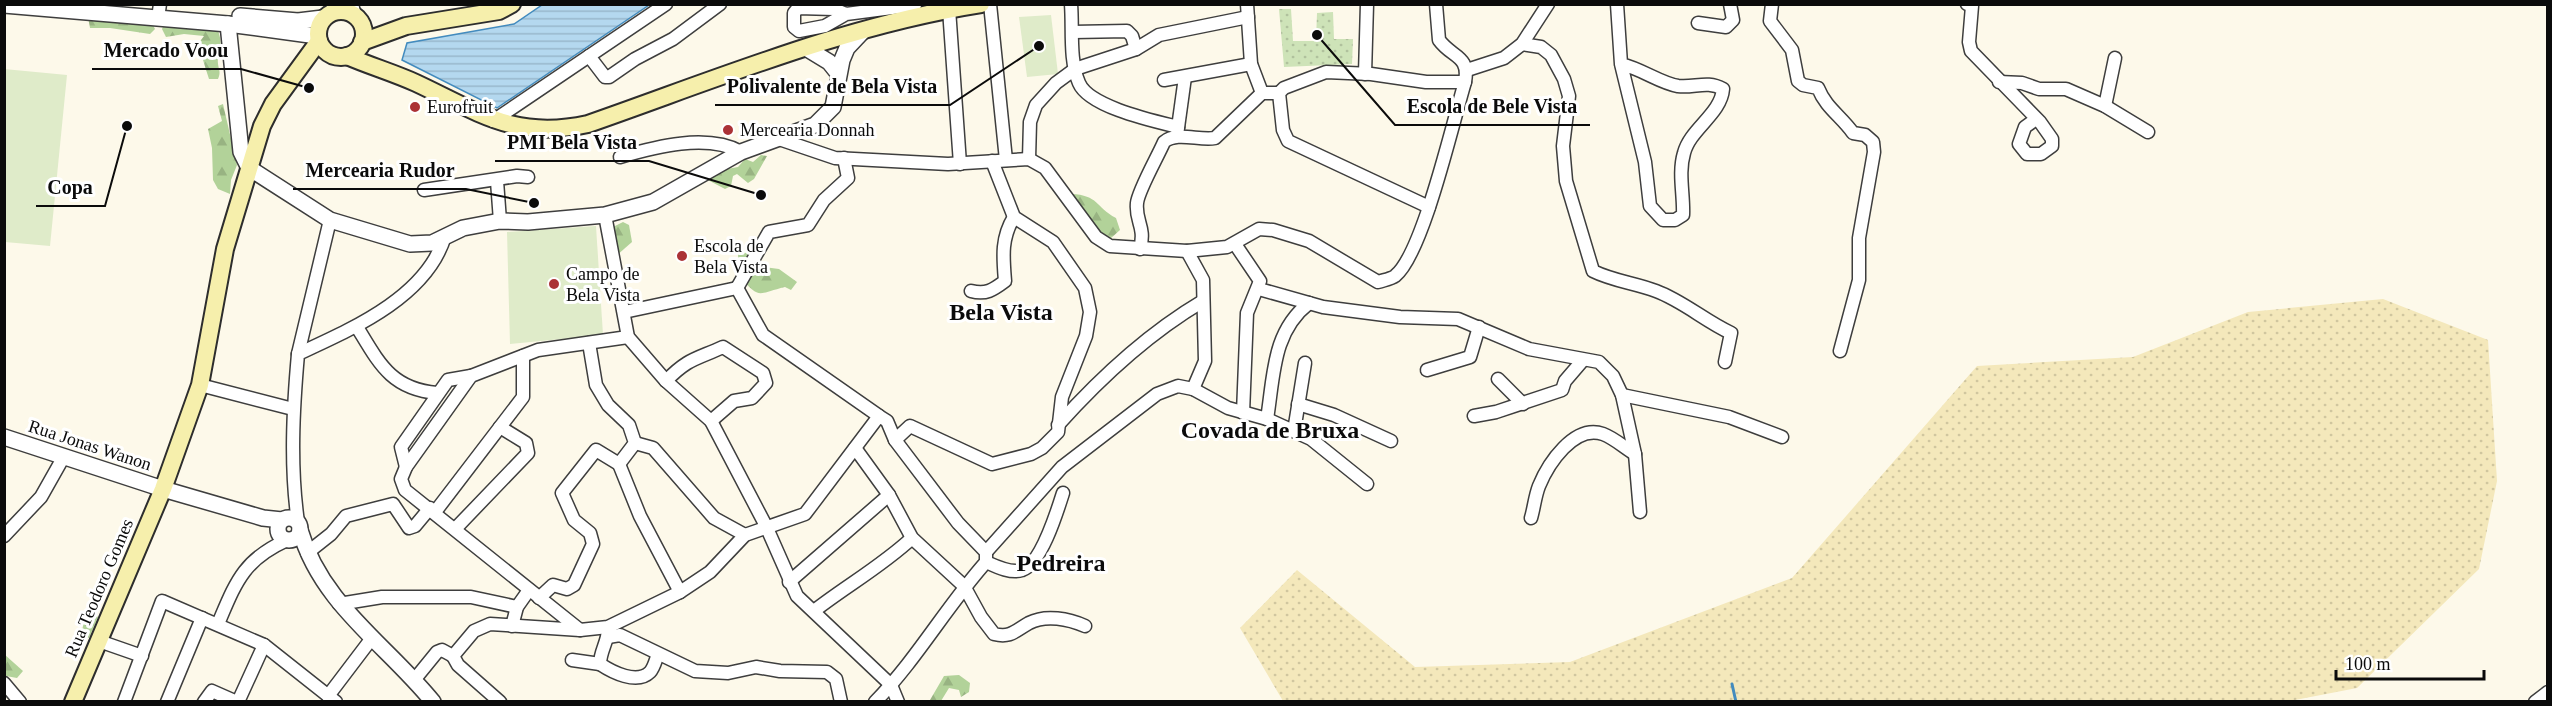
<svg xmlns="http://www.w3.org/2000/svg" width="2552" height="706" font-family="Georgia,serif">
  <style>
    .grass { fill: url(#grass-dots) }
    .forest { fill: url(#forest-firs) }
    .sand { fill: url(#sand-dots) }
    .pitch { fill: #dfebc9 }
    .water { fill: url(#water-rules); stroke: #438bbe; stroke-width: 1.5 }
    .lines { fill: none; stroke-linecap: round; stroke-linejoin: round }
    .stream { stroke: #438bbe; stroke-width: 3 }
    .minor-casing { stroke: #3e3e3e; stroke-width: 15 }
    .tertiary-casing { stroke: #3e3e3e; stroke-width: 18 }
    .secondary-casing { stroke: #2d2d2d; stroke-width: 20 }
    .minor { stroke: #fff; stroke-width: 12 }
    .tertiary { stroke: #fff; stroke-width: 15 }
    .secondary { stroke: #f6efac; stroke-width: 16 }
    .poi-dot { fill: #ab3236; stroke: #fff; stroke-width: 2 }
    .labels { text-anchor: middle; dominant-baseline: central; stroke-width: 6; stroke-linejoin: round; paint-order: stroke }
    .poi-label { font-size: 18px; fill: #0b0b0b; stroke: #fff; text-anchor: start }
    .street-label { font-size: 18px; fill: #0b0b0b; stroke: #fff }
    .district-label { font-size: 24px; font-weight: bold; fill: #0b0b0b; stroke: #fff }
    .leader { fill: none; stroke: #0b0b0b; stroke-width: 2 }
    .callout-dot { fill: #0b0b0b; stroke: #fff; stroke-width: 2 }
    .callout-label { font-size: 20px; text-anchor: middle; font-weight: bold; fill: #0b0b0b; stroke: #fff; stroke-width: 6; stroke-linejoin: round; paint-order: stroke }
  </style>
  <defs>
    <pattern id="grass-dots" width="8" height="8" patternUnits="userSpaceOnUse" patternTransform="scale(1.5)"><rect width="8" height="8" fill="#cee3b8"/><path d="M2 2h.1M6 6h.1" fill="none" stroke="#b0c19d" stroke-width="1.8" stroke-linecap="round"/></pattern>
    <pattern id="forest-firs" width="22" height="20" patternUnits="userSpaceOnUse" patternTransform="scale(1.5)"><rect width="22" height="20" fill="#b2d299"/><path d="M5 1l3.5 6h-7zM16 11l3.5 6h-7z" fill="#98b382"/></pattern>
    <pattern id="sand-dots" width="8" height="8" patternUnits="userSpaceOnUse" patternTransform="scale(1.5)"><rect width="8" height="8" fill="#f4e8bb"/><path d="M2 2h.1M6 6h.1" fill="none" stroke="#d0c69f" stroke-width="1.8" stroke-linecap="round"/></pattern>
    <pattern id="water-rules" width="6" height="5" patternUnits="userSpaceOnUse" patternTransform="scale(1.5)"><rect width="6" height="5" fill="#b4d8ef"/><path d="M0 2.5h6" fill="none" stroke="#99b8cc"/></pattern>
  </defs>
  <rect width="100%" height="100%" fill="#fdf9ea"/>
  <!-- grass -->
  <path class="grass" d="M1279,9H1291L1293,41H1316L1317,13L1333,12L1334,39H1353L1352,64L1284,67Z"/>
  <!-- forest -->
  <g class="forest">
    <path d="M88,17L152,23L155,29L150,34L110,28H90Z"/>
    <path d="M165,22L217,28C225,48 217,49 218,64C219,71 221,72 218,79H209C205,67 202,56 198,44L204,36L184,34L166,37L162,29Z"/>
    <path d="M223,104L237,165L231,180L230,194L218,189L213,180L212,148L208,129L222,121L218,106Z"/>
    <path d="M761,155L767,156L754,179L748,183L737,174L733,176L731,186L725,189L706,179L727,169L738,167L745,159L753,162Z"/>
    <path d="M1071,194C1099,195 1095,207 1116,218L1120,230L1110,239L1075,217L1066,207Z"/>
    <path d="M623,222L629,225L632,242L616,256L613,227Z"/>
    <path d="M749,252L755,253L758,259L757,266L779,269L797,282L791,290L785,287C756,294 761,300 739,276L738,254Z"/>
    <path d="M93,614L98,617L89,638L81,636L84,621Z"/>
    <path d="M4,654L23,671L17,678L6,676Z"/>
    <path d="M959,675L970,683L969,692L961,697L959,690L949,688L941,701L930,700L944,676Z"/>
  </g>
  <!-- sand -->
  <path class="sand" d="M2383,299L2488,340L2497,481L2479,569L2357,688L2285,702L1283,701L1240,628L1297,570L1415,667L1570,662L1792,578L1977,366L2133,357L2248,312Z"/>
  <!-- pitch -->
  <g class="pitch">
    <path d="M1051,15L1058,74L1027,77L1019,17Z"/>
    <path d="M4,69L67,75L50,246L5,242Z"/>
    <path d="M596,226L603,335L510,344L507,232Z"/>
  </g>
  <!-- water -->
  <path class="water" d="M542,5H649L497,108L402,60L407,43L514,24Z"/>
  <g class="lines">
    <!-- stream -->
    <path class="stream" d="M1732,684L1736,702"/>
    <defs>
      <g id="minor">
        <path d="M352,4L355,16"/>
        <path d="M990,4L1006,160"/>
        <path d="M1071,4C1073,29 1069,60 1079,83C1089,107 1154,121 1178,127"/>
        <path d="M1247,4L1251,64L1262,93"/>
        <path d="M1617,4L1621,64L1645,162L1650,206L1663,220H1675L1683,215C1684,195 1678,173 1684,153C1690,129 1721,114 1723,89C1707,80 1695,88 1678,86C1660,83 1642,69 1621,64"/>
        <path d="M1772,4L1770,21L1792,50L1798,81L1803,85L1818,88C1826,108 1841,116 1853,133L1865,135L1873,142L1874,152L1859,238V280L1840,351"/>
        <path d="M1967,4L1972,6L1969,42L1971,51L2040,122L2052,139V146L2041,154H2027L2019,144L2025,127L2036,119"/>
        <path d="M949,9L960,164"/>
        <path d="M329,14L336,4"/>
        <path d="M846,14L834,9L798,8L794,13V27L799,31L825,26L846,14L915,5"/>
        <path d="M158,18L160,4"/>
        <path d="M1698,23L1726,27L1733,20L1730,4"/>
        <path d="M1073,32L1127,31L1132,36L1136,49"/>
        <path d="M1522,44L1541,47L1551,55L1564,79L1569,96L1563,146L1566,181L1593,271C1613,281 1635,283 1656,291C1683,301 1705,321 1731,333L1725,362"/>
        <path d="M589,56L605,77H609L635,59L673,39L720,4"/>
        <path d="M1467,70L1504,58L1522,44L1548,4"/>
        <path d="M1365,74L1367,4"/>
        <path d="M1164,80L1251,64"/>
        <path d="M1999,82L2022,83L2039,89H2066L2105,106L2148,132"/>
        <path d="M2105,106L2115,58"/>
        <path d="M493,121L666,4"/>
        <path d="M1177,135L1185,77"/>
        <path d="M779,139L835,158L948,164L1029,159L1045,168L1096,237L1110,246L1187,251L1227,247L1259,229L1273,230L1309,241L1378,282C1384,280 1391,279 1395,276C1423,254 1453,121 1465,82C1470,55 1452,58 1439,40L1436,4"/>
        <path d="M620,157C655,147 707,133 741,152"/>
        <path d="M1029,159L1030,122L1036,105L1056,83L1075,69L1136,49L1159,35L1248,17"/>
        <path d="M497,181L500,221"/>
        <path d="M424,190L517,176L528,177"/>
        <path d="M1429,207L1288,141L1283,130L1279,93L1284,88L1326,72L1371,74L1426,82H1465"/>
        <path d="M605,215L628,337L666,381L711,421L766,526L797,596L891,685L898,702"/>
        <path d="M1235,244L1260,281L1247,313L1243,413"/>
        <path d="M1140,249C1146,226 1135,222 1137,203C1138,191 1158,156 1164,142C1177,131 1199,141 1215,138L1262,93H1279"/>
        <path d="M1187,251L1203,280L1205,361L1193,389"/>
        <path d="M737,288L769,232L808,225L824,200L848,178L844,158"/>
        <path d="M1259,289L1323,307L1400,317L1458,319L1529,349L1599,362L1613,376L1622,395L1635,454L1640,512"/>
        <path d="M971,291C986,295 993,290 1005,281C1003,257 1001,238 1014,217"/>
        <path d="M624,312L737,288L763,335L879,416"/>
        <path d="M357,327C379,363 391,389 437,393"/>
        <path d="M298,354L330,220"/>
        <path d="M1427,370L1470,357L1479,327"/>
        <path d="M1498,379L1523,404"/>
        <path d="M666,381C688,358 697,359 723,347L763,373L766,383L752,398L734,401L711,421"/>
        <path d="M200,385L293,409"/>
        <path d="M1622,395L1729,417L1782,437"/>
        <path d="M1298,404L1334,415L1391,441"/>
        <path d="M1474,416L1496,412L1562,390L1565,381L1583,360"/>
        <path d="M1267,419C1274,376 1272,332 1309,303"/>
        <path d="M1058,425C1100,378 1149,333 1203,301"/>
        <path d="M1294,431L1305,363"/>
        <path d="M635,443L653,448L714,518L745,535"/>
        <path d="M855,448L889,495L912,538L964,586L981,617L994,634C1011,638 1015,631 1029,623C1046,614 1069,619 1085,626"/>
        <path d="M619,464L640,516L680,592"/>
        <path d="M406,467L401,447L448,380L471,376"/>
        <path d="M435,512L523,397V356"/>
        <path d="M1531,518C1534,508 1535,496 1539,486C1548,464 1574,424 1603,434C1614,438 1625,448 1635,454"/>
        <path d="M298,522C290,467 293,410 298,354C352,329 427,297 445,236"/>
        <path d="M456,528L528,453L526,443L500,427"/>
        <path d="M4,536L41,497L63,458"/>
        <path d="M986,552L1062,467L1157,394L1178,386L1193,389L1228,408L1267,419L1311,439L1367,484"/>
        <path d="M307,553L331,534L346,516L393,504L409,528L415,526L430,508"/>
        <path d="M986,562C995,566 1011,574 1022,570C1041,564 1057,512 1063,493"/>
        <path d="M789,582L889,495"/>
        <path d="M539,598L553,585L567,589L574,585L593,544L590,533L574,520L562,493L596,450L619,464L635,443L629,425L608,405L596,385L589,343"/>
        <path d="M339,604L382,597H471L517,607"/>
        <path d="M814,611C846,586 882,566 912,538"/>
        <path d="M218,624C236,582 243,560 287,540"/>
        <path d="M512,626L517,607L529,590"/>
        <path d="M608,629C608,642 600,651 600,664C612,672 637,685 650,672C654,668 656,659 658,654"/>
        <path d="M580,630L405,490L401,479L406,467L471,376L538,350L628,337"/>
        <path d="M608,637L620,635L695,671L728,673L756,667L780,671L827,672L836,679L841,702"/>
        <path d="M99,641L142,656"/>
        <path d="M453,656L458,665L500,702"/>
        <path d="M572,660L600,664"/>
        <path d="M415,679L437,652L442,650L453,656L474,631L490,624L580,630L608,627L680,592L710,572L745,535L805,514L879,416L887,421L895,440"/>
        <path d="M4,683L20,702"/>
        <path d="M328,696L372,638"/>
        <path d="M124,702L162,601L264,645L336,702"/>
        <path d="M167,702L202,618"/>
        <path d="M204,702L212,691L237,702"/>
        <path d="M238,702L264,645"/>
        <path d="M875,702C917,659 946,607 986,562V552L958,523L895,440L910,426L992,464L1031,454L1042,448L1058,432L1062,397L1086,336L1090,312L1085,288L1053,242L1014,217L992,161"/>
        <path d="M2535,702L2548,692"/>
      </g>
      <g id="tertiary">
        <path d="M4,5L228,24L317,36"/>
        <path d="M240,16L298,21L323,18"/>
        <path d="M228,24L241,152L249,168L330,220L410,244L432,243L463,228L500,221L528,222L605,215L653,202L741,152L815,125L833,107L842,60L847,48L864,30"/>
        <path d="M806,48L829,62L837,72"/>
        <path d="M4,437L163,489L263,518L282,520"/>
        <circle cx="289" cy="529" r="11"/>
        <path d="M300,530C321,604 387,645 433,702"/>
      </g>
      <g id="secondary">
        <circle cx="341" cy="34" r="23"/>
        <path d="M362,42L406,26L499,11L512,4"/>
        <path d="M347,56C370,66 394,73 416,83C480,113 515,140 588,124C717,79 846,25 981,4"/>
        <path d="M73,702L163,489L200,385L225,249L262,126L273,104L319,41"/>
      </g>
    </defs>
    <!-- minor casing -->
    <use href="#minor" class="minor-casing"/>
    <!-- tertiary casing -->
    <use href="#tertiary" class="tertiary-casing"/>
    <!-- secondary casing -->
    <use href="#secondary" class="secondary-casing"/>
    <!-- minor -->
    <use href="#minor" class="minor"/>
    <!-- tertiary -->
    <use href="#tertiary" class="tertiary"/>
    <!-- secondary -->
    <use href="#secondary" class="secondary"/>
  </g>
  <!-- markers -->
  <g class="poi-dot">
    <circle cx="415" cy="107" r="6"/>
    <circle cx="728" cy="130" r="6"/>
    <circle cx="682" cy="256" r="6"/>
    <circle cx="554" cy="284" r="6"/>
  </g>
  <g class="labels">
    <!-- poi labels -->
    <g class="poi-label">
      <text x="427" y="107">Eurofruit</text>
      <text x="740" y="130">Mercearia Donnah</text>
      <text x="694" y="246">Escola de<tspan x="694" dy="21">Bela Vista</tspan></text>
      <text x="566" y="274">Campo de<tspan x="566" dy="21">Bela Vista</tspan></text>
    </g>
    <!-- street labels -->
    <g class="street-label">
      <text transform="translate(90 445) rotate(18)">Rua Jonas Wanon</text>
      <text transform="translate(99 588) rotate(-67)">Rua Teodoro Gomes</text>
    </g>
    <!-- district labels -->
    <g class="district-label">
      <text x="1001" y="312">Bela Vista</text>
      <text x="1270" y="430">Covada de Bruxa</text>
      <text x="1061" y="563">Pedreira</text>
    </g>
  </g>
  <!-- callouts -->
  <path class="leader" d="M309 88L241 69H92M1039 46L950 105H715M1317 35L1395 125H1590M761 195L649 161H495M534 203L466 189H293M127 126L105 206H36"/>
  <g class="callout-dot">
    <circle cx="309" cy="88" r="6"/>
    <circle cx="1039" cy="46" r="6"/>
    <circle cx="1317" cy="35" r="6"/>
    <circle cx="761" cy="195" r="6"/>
    <circle cx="534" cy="203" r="6"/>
    <circle cx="127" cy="126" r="6"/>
  </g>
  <g class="callout-label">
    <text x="166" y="57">Mercado Voou</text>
    <text x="832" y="93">Polivalente de Bela Vista</text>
    <text x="1492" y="113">Escola de Bele Vista</text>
    <text x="572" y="149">PMI Bela Vista</text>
    <text x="380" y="177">Mercearia Rudor</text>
    <text x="70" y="194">Copa</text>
  </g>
  <!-- border -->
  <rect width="2552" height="706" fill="none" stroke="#0b0b0b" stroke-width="12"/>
  <!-- scale -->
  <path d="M2336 670v9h148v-9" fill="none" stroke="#0b0b0b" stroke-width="3"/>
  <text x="2345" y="670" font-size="18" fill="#0b0b0b" stroke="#ffffff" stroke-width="4.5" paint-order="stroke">100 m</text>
</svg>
